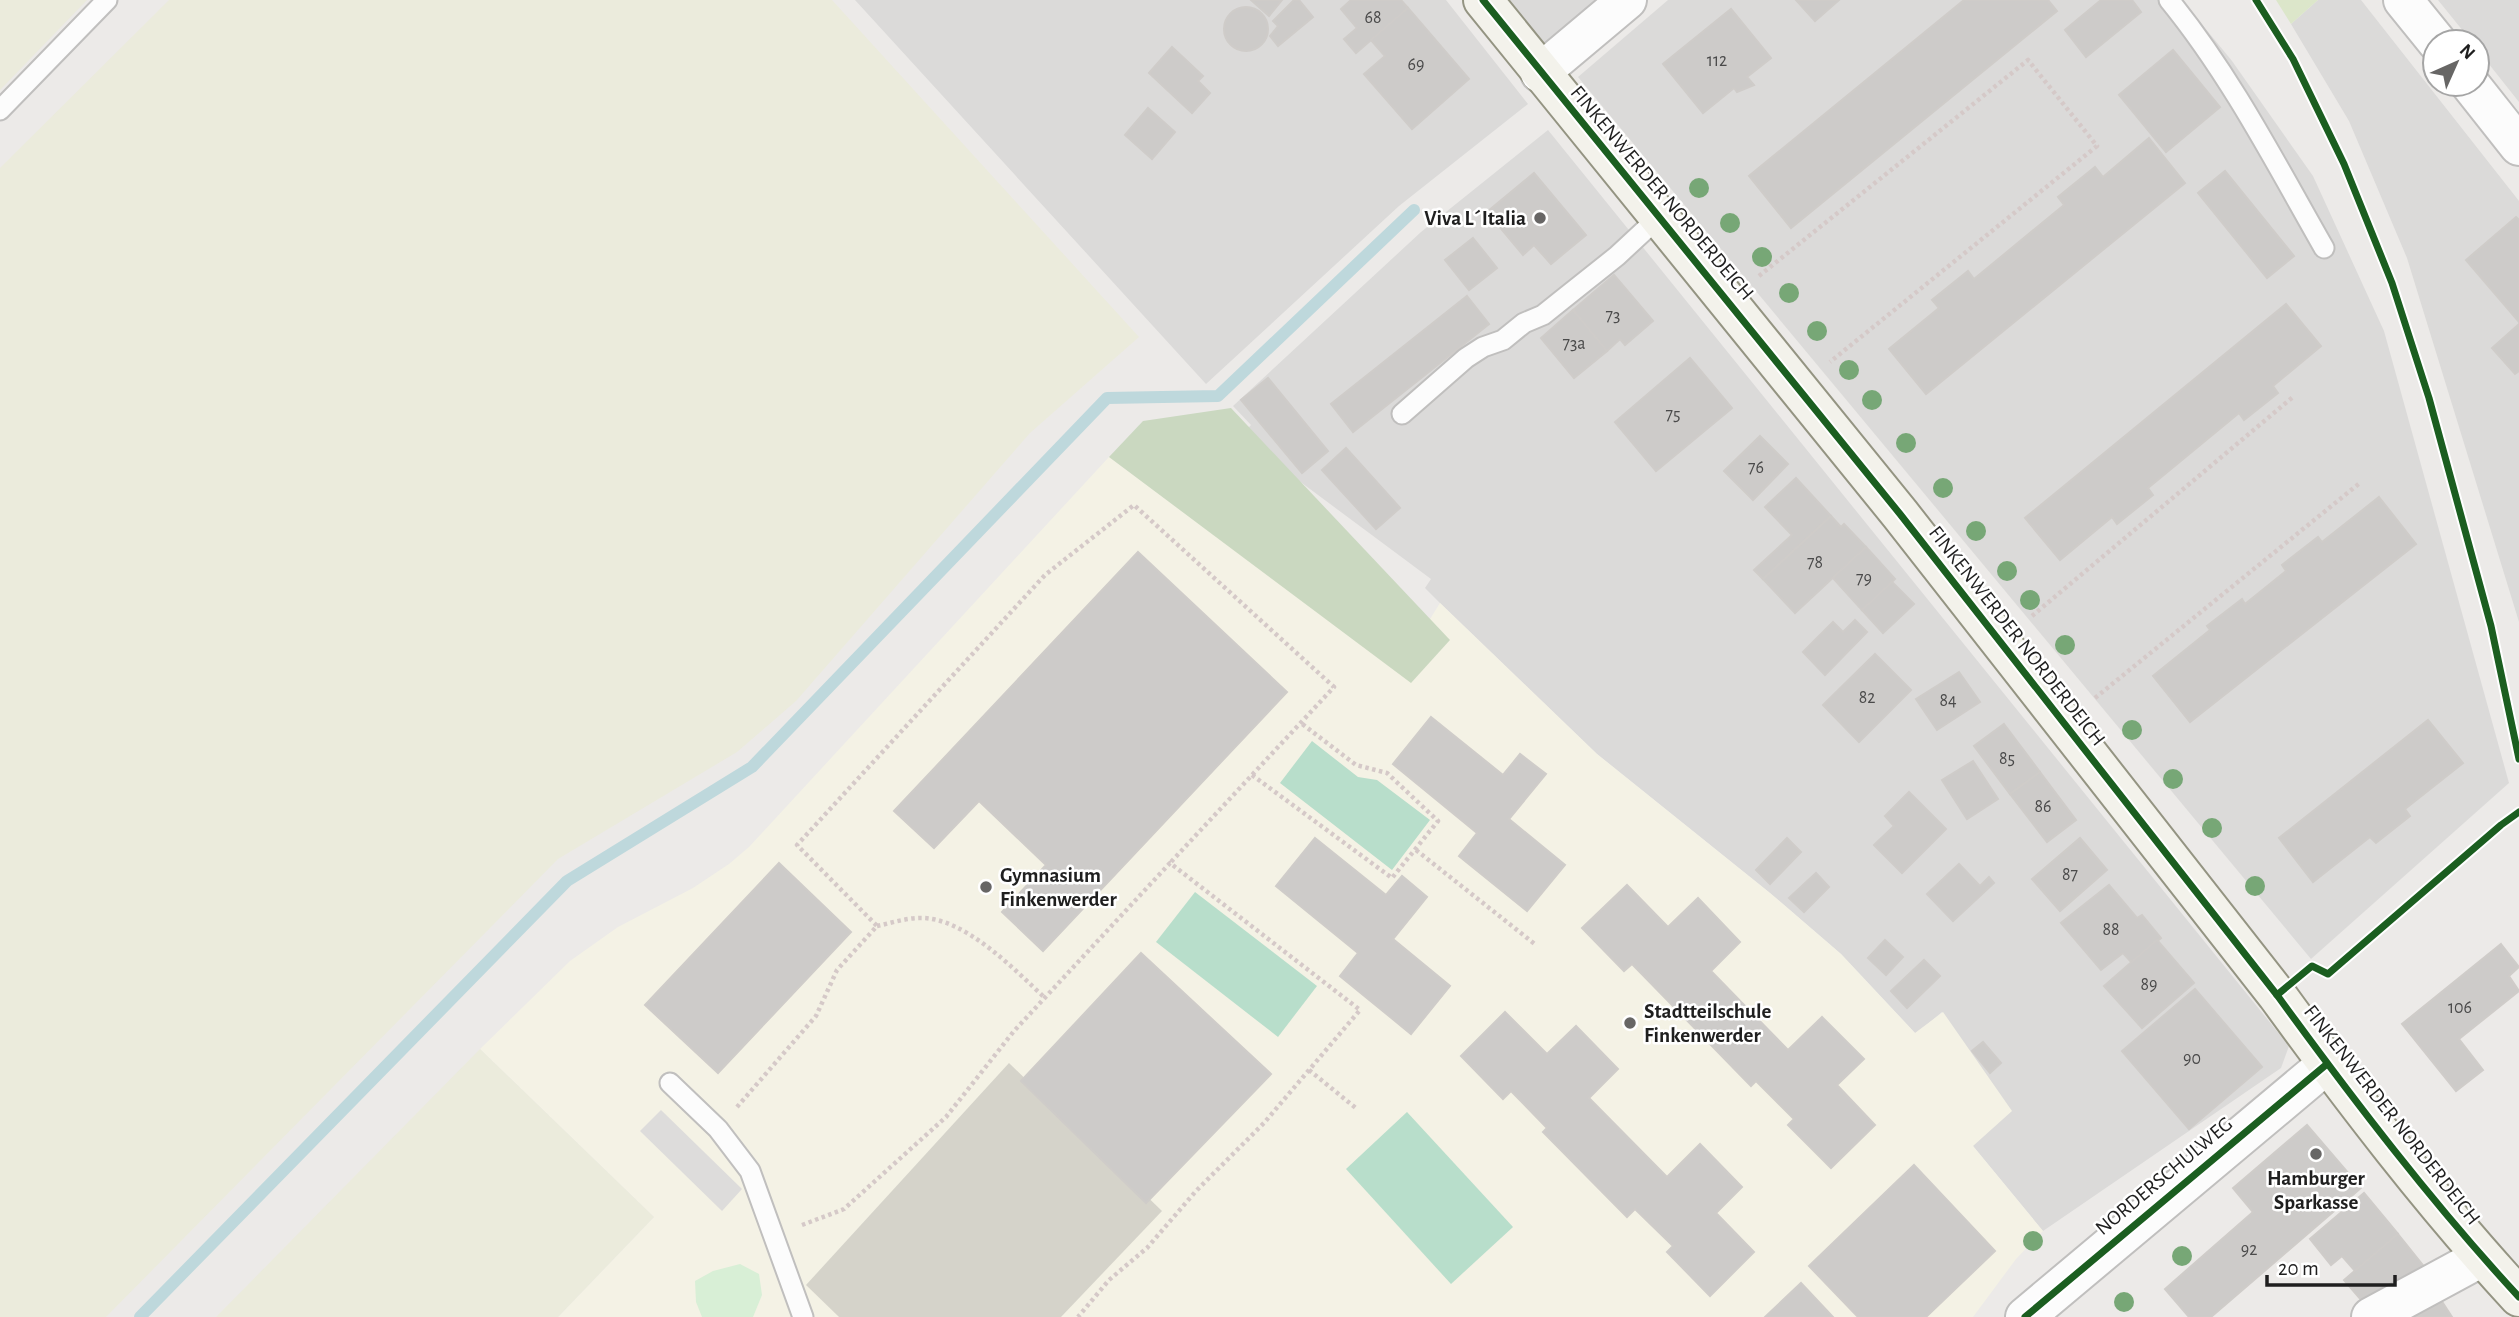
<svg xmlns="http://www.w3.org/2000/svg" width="2519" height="1317" font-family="'Alegreya Sans',sans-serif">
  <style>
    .residential { fill: #dbdad9 }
    .education { fill: #f4f2e5 }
    .construction { fill: #d5d3ca }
    .farmland { fill: #ebebdc }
    .grass { fill: #dce6ca }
    .forest { fill: #cad8c0 }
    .park { fill: #d8efd6 }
    .pitch { fill: #b8decb }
    .parking { fill: #dddcdb }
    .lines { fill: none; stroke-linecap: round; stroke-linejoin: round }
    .stream { stroke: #bed8dc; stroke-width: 12 }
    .building { fill: #cdcbc9; stroke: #cfccc9; stroke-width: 2 }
    .lane-casing { stroke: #c0bfbe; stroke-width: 23 }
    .street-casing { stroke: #c0bfbe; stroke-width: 42 }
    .secondary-casing { stroke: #949482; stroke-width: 42 }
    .path { stroke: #d5c9c8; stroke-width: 4.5; stroke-dasharray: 3.5 3.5; stroke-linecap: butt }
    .lane { stroke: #fcfcfc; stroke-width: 19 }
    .street { stroke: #fcfcfc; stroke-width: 38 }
    .secondary { stroke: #f3f2eb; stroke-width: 38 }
    .cycleway-casing { stroke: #fff; stroke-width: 11 }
    .cycleway { stroke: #1b5e20; stroke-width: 7 }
    .tree { fill: #77a776 }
    .poi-dot { fill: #676665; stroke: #fff; stroke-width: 2.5 }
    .labels { text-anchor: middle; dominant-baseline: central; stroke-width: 5; stroke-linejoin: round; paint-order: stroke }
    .number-label { font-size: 18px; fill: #4a4a4a }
    .street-label { font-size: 21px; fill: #1f1f1f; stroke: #fff }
    .poi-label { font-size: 21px; font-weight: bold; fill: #1f1f1f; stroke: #fff; text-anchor: start }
  </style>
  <rect width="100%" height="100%" fill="#eceae8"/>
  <!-- residential -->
  <g class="residential">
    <path d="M855,0H1446L1528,104L1399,206L1206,384Z"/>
    <path d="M1510,0H1600L1544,47Z"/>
    <path d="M1668,0H2182L2232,61L2313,176L2384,331L2509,783L2311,959L1578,77Z"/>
    <path d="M2318,0H2361L2519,201V622L2407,258L2349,121L2291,24Z"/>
    <path d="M2438,0H2519V102L2477,49V42H2472Z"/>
    <path d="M1548,130L2289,1046L2281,1068L2043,1231L1973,1146L1942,1012L1916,1034L1841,954L1770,893L1597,754L1440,603L1425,588L1431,579L1240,437L1251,425L1233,406L1421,232Z"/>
  </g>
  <!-- education -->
  <path class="education" d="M1109,457L1328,618L1417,640L1440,603L1597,754L1770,893L1841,954L1915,1033L1943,1012L2012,1111L1973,1146L2043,1231L2016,1259L1973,1317H558L654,1217L480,1049L570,961L618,927L693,888L729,864L749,847Z"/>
  <!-- construction -->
  <path class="construction" d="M1009,1063L1162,1211L1061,1317H839L806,1285Z"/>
  <!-- farmland -->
  <g class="farmland">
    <path d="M0,0H87L0,90Z"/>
    <path d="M169,0H832L1139,337L1030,433L796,701L737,752L558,859L106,1317H0V168Z"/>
    <path d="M480,1049L654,1217L558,1317H216Z"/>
  </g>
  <!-- grass -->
  <path class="grass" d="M2276,0H2318L2291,24Z"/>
  <!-- forest -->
  <path class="forest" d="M1231,408L1450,640L1411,683L1109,457L1143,421Z"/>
  <!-- park -->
  <path class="park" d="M740,1264L759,1274L762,1295L753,1317H702L696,1302L695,1281L713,1271Z"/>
  <!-- pitch -->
  <g class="pitch">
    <path d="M1312,741L1358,777L1377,780L1430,820L1392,870L1280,783Z"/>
    <path d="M1195,892L1317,986L1278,1037L1156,942Z"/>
    <path d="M1407,1112L1513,1227L1451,1284L1346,1169Z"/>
  </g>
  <!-- parking -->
  <path class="parking" d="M661,1110L742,1189L722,1211L640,1131Z"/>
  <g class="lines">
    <!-- stream -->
    <path class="stream" d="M140,1317L567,881L752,767L1107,398L1218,396L1414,210"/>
  </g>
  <!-- building -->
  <g class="building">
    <path d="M1251,0H1282L1269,16Z"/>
    <path d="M1294,0H1299L1313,17L1278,46L1270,36L1278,26L1273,21Z"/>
    <path d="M1351,0H1401L1408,8L1356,53L1344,39L1357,28L1341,9Z"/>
    <path d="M1796,0H1839L1815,21Z"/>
    <path d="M1964,0H2048L2057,11L1791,228L1749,176Z"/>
    <path d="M2101,0H2132L2141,12L2086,57L2065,30Z"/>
    <circle cx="1246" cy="29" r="22"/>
    <path d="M1408,8L1469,79L1412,129L1364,74L1385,56L1371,40Z"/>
    <path d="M1731,9L1771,58L1747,77L1754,85L1737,92L1734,88L1703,113L1663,64Z"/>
    <path d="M1172,47L1203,76L1198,81L1210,93L1192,113L1149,73Z"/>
    <path d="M2173,50L2220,107L2166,152L2119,95Z"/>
    <path d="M1148,108L1175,132L1152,159L1125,135Z"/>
    <path d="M2149,138L2185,183L1926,394L1889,349L1939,308L1932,300L1968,271L1974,279L2064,205L2058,197L2095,167L2103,177Z"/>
    <path d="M2225,171L2294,256L2267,278L2198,193Z"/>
    <path d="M1534,173L1586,235L1551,264L1534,245L1523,255L1487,212Z"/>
    <path d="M2516,217L2519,220V322L2466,260Z"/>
    <path d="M1473,238L1497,268L1469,290L1445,260Z"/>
    <path d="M1614,275L1653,321L1625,345L1620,339L1607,351L1573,310Z"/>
    <path d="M1467,296L1489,324L1353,432L1331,404Z"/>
    <path d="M2286,304L2321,346L2273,386L2278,393L2244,420L2239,413L2148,488L2153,495L2117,524L2112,517L2060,560L2025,518Z"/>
    <path d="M1573,310L1607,351L1574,378L1541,338Z"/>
    <path d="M2519,324V371L2515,374L2492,348Z"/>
    <path d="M1690,358L1732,408L1656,471L1615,422Z"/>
    <path d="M1268,378L1328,451L1302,473L1241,400Z"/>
    <path d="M1760,436L1788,464L1753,500L1724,471Z"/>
    <path d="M1346,448L1400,508L1376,529L1322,470Z"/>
    <path d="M1796,478L1831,516L1763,579L1754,570L1792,535L1765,507Z"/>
    <path d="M2379,497L2416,544L2190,722L2153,676L2210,630L2207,626L2242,599L2245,604L2286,571L2282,565L2318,537L2322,542Z"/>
    <path d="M1831,516L1841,527L1844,524L1866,547L1795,613L1763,579Z"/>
    <path d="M1866,547L1895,579L1862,610L1833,578Z"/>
    <path d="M1138,552L1287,692L1043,951L1002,912L1046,865L979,801L934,848L894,811Z"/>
    <path d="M1892,582L1914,604L1883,633L1862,610Z"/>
    <path d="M1855,620L1867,632L1825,675L1803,652L1833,622L1843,632Z"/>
    <path d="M1875,654L1911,690L1859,742L1823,705Z"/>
    <path d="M1959,672L1980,702L1937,730L1916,699Z"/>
    <path d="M1431,717L1503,775L1520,754L1546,774L1509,819L1565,865L1527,911L1459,856L1477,833L1393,764Z"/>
    <path d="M2428,720L2463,763L2405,809L2410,816L2376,843L2370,837L2313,882L2279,838Z"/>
    <path d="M2004,724L2040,772L2010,794L1974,746Z"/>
    <path d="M1973,761L1998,799L1967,819L1942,780Z"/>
    <path d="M2040,772L2076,820L2047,842L2010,794Z"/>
    <path d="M1909,792L1946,829L1902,873L1874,845L1894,826L1885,816Z"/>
    <path d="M1315,838L1386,895L1402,876L1427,897L1393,939L1450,986L1411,1034L1340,976L1358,953L1276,886Z"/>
    <path d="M1787,838L1801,852L1770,884L1756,870Z"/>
    <path d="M2080,838L2107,870L2060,911L2032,879Z"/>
    <path d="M779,863L851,932L718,1073L645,1005Z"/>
    <path d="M1959,864L1980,886L1989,877L1994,883L1953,921L1927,894Z"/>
    <path d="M1816,873L1829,887L1804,912L1789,898Z"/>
    <path d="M1627,885L1668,927L1698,898L1740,942L1711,971L1788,1050L1822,1017L1864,1059L1837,1085L1875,1125L1831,1168L1788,1125L1794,1119L1756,1081L1751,1086L1632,964L1624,971L1582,928Z"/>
    <path d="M2109,885L2137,918L2142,915L2161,938L2131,962L2123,953L2101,970L2061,923Z"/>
    <path d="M1885,940L1903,957L1886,975L1868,958Z"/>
    <path d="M2157,940L2194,983L2142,1028L2104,986Z"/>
    <path d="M2501,944L2519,967L2509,976L2519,991L2459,1039L2483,1070L2456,1091L2402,1024Z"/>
    <path d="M1141,953L1271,1074L1146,1203L1021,1081Z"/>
    <path d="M1924,960L1940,976L1907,1008L1891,991Z"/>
    <path d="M2195,989L2262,1067L2189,1129L2122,1051Z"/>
    <path d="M1505,1012L1547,1054L1576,1026L1618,1069L1589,1098L1667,1177L1700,1144L1742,1187L1716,1213L1754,1252L1710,1296L1667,1252L1673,1246L1635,1209L1627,1217L1543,1132L1547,1128L1511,1091L1503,1099L1461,1056Z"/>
    <path d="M1983,1042L2001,1063L1990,1073L1972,1051Z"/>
    <path d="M2307,1125L2361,1188L2211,1317H2189L2165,1289L2253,1212L2233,1188Z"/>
    <path d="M1914,1165L1995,1251L1926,1317H1858L1809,1266Z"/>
    <path d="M2364,1193L2398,1234L2355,1271L2342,1256L2331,1265L2310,1239Z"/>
    <path d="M2398,1234L2426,1269L2368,1308L2344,1280Z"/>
    <path d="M1801,1283L1833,1317H1765Z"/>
    <path d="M2441,1300L2452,1317H2416Z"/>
  </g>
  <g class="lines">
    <defs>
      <g id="lane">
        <path d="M2169,0C2231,76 2276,164 2324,248"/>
        <path d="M0,110L107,0"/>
        <path d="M1402,414L1466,358L1483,347L1503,340L1524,323L1543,315L1563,299L1617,256L1659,217"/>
        <path d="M670,1083L718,1129L750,1171L803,1317"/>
      </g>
      <g id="street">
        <path d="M2403,0L2437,42"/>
        <path d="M1540,73L1627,0"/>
        <path d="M2470,84L2519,146"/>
        <path d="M2025,1317L2327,1064"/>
        <path d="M2371,1317L2482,1257"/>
      </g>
      <path id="secondary" d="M1483,0L1900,514L2277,995C2352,1098 2432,1203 2519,1297"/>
    </defs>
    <!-- lane casing -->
    <use href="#lane" class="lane-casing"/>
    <!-- street casing -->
    <use href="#street" class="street-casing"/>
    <!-- secondary casing -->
    <use href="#secondary" class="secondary-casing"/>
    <!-- path -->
    <g class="path">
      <path d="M1759,276L2028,60L2097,146L1830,362"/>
      <path d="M2032,616L2294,396"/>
      <path d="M2095,698L2361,482"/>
      <path d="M1252,775L1392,878L1438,821L1387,773L1356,765L1301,723"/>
      <path d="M1416,850L1536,945"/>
      <path d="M877,926C891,923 906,918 920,918C964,917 1014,969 1045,998"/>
      <path d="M1309,1070L1357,1109"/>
      <path d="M737,1107L816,1016L837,970L877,926L797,845L1045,575L1134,505L1334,687L1170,863"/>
      <path d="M802,1225L844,1209L946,1117L1014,1031L1170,863L1360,1010L1264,1123L1196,1191L1147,1248L1109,1280L1078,1317"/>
    </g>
    <!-- lane -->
    <use href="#lane" class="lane"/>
    <!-- street -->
    <use href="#street" class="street"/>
    <!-- secondary -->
    <use href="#secondary" class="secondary"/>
    <defs>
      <g id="cycleway">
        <path d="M1483,0L1900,514L2277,995C2352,1098 2432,1203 2519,1297"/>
        <path d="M2256,0L2293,59L2344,164L2392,283L2429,398L2491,626L2519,759"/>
        <path d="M2277,995L2312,966L2328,974L2501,825L2519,812"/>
        <path d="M2025,1317L2327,1064"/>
      </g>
    </defs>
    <!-- cycleway casing -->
    <use href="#cycleway" class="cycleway-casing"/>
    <!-- cycleway -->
    <use href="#cycleway" class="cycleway"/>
  </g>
  <!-- trees -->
  <g class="tree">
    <circle cx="1699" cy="188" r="10"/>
    <circle cx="1730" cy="223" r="10"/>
    <circle cx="1762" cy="257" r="10"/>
    <circle cx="1789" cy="293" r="10"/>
    <circle cx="1817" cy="331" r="10"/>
    <circle cx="1849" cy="370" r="10"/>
    <circle cx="1872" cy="400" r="10"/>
    <circle cx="1906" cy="443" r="10"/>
    <circle cx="1943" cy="488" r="10"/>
    <circle cx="1976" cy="531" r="10"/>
    <circle cx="2007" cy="571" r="10"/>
    <circle cx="2030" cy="600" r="10"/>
    <circle cx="2065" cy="645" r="10"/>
    <circle cx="2132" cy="730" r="10"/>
    <circle cx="2173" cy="779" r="10"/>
    <circle cx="2212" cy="828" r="10"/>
    <circle cx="2255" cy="886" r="10"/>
    <circle cx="2033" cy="1241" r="10"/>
    <circle cx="2182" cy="1256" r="10"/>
    <circle cx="2124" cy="1302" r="10"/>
  </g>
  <!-- markers -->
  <g class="poi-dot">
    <circle cx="1540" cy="218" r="7"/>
    <circle cx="986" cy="887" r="7"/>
    <circle cx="1630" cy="1023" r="7"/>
    <circle cx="2316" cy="1154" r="7"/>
  </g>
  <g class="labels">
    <!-- number labels -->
    <g class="number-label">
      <text x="1373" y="18">68</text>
      <text x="1717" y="61">112</text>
      <text x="1416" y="65">69</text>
      <text x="1613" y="316">73</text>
      <text x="1574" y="344">73a</text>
      <text x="1673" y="415">75</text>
      <text x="1756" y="468">76</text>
      <text x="1815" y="563">78</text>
      <text x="1864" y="579">79</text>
      <text x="1867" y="698">82</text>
      <text x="1948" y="701">84</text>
      <text x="2007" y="759">85</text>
      <text x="2043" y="807">86</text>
      <text x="2070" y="875">87</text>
      <text x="2111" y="930">88</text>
      <text x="2149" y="985">89</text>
      <text x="2460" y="1008">106</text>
      <text x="2192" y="1059">90</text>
      <text x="2249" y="1250">92</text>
    </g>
    <!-- street labels -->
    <g class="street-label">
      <text transform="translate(1662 193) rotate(50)">FINKENWERDER NORDERDEICH</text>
      <text transform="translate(2017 636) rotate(52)">FINKENWERDER NORDERDEICH</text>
      <text transform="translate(2392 1115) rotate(52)">FINKENWERDER NORDERDEICH</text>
      <text transform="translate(2164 1176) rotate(-40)">NORDERSCHULWEG</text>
    </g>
    <!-- poi labels -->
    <g class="poi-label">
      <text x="1526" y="218" text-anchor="end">Viva L´Italia</text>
      <text x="1000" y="875">Gymnasium<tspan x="1000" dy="24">Finkenwerder</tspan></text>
      <text x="1644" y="1011">Stadtteilschule<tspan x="1644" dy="24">Finkenwerder</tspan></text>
      <text x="2316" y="1178" text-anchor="middle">Hamburger<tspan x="2316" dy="24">Sparkasse</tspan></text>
    </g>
  </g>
  <!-- north arrow -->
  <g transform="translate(2456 63) rotate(45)"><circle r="33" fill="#ffffff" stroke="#a5a5a5" stroke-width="2"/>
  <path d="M0-5L12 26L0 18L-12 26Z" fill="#676665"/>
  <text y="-10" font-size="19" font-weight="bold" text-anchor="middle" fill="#1f1f1f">N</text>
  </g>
  <!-- scale -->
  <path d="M2267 1275v10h128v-10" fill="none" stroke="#1f1f1f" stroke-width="3.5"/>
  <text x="2278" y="1275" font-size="21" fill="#1f1f1f" stroke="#ffffff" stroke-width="5" paint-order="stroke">20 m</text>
</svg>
